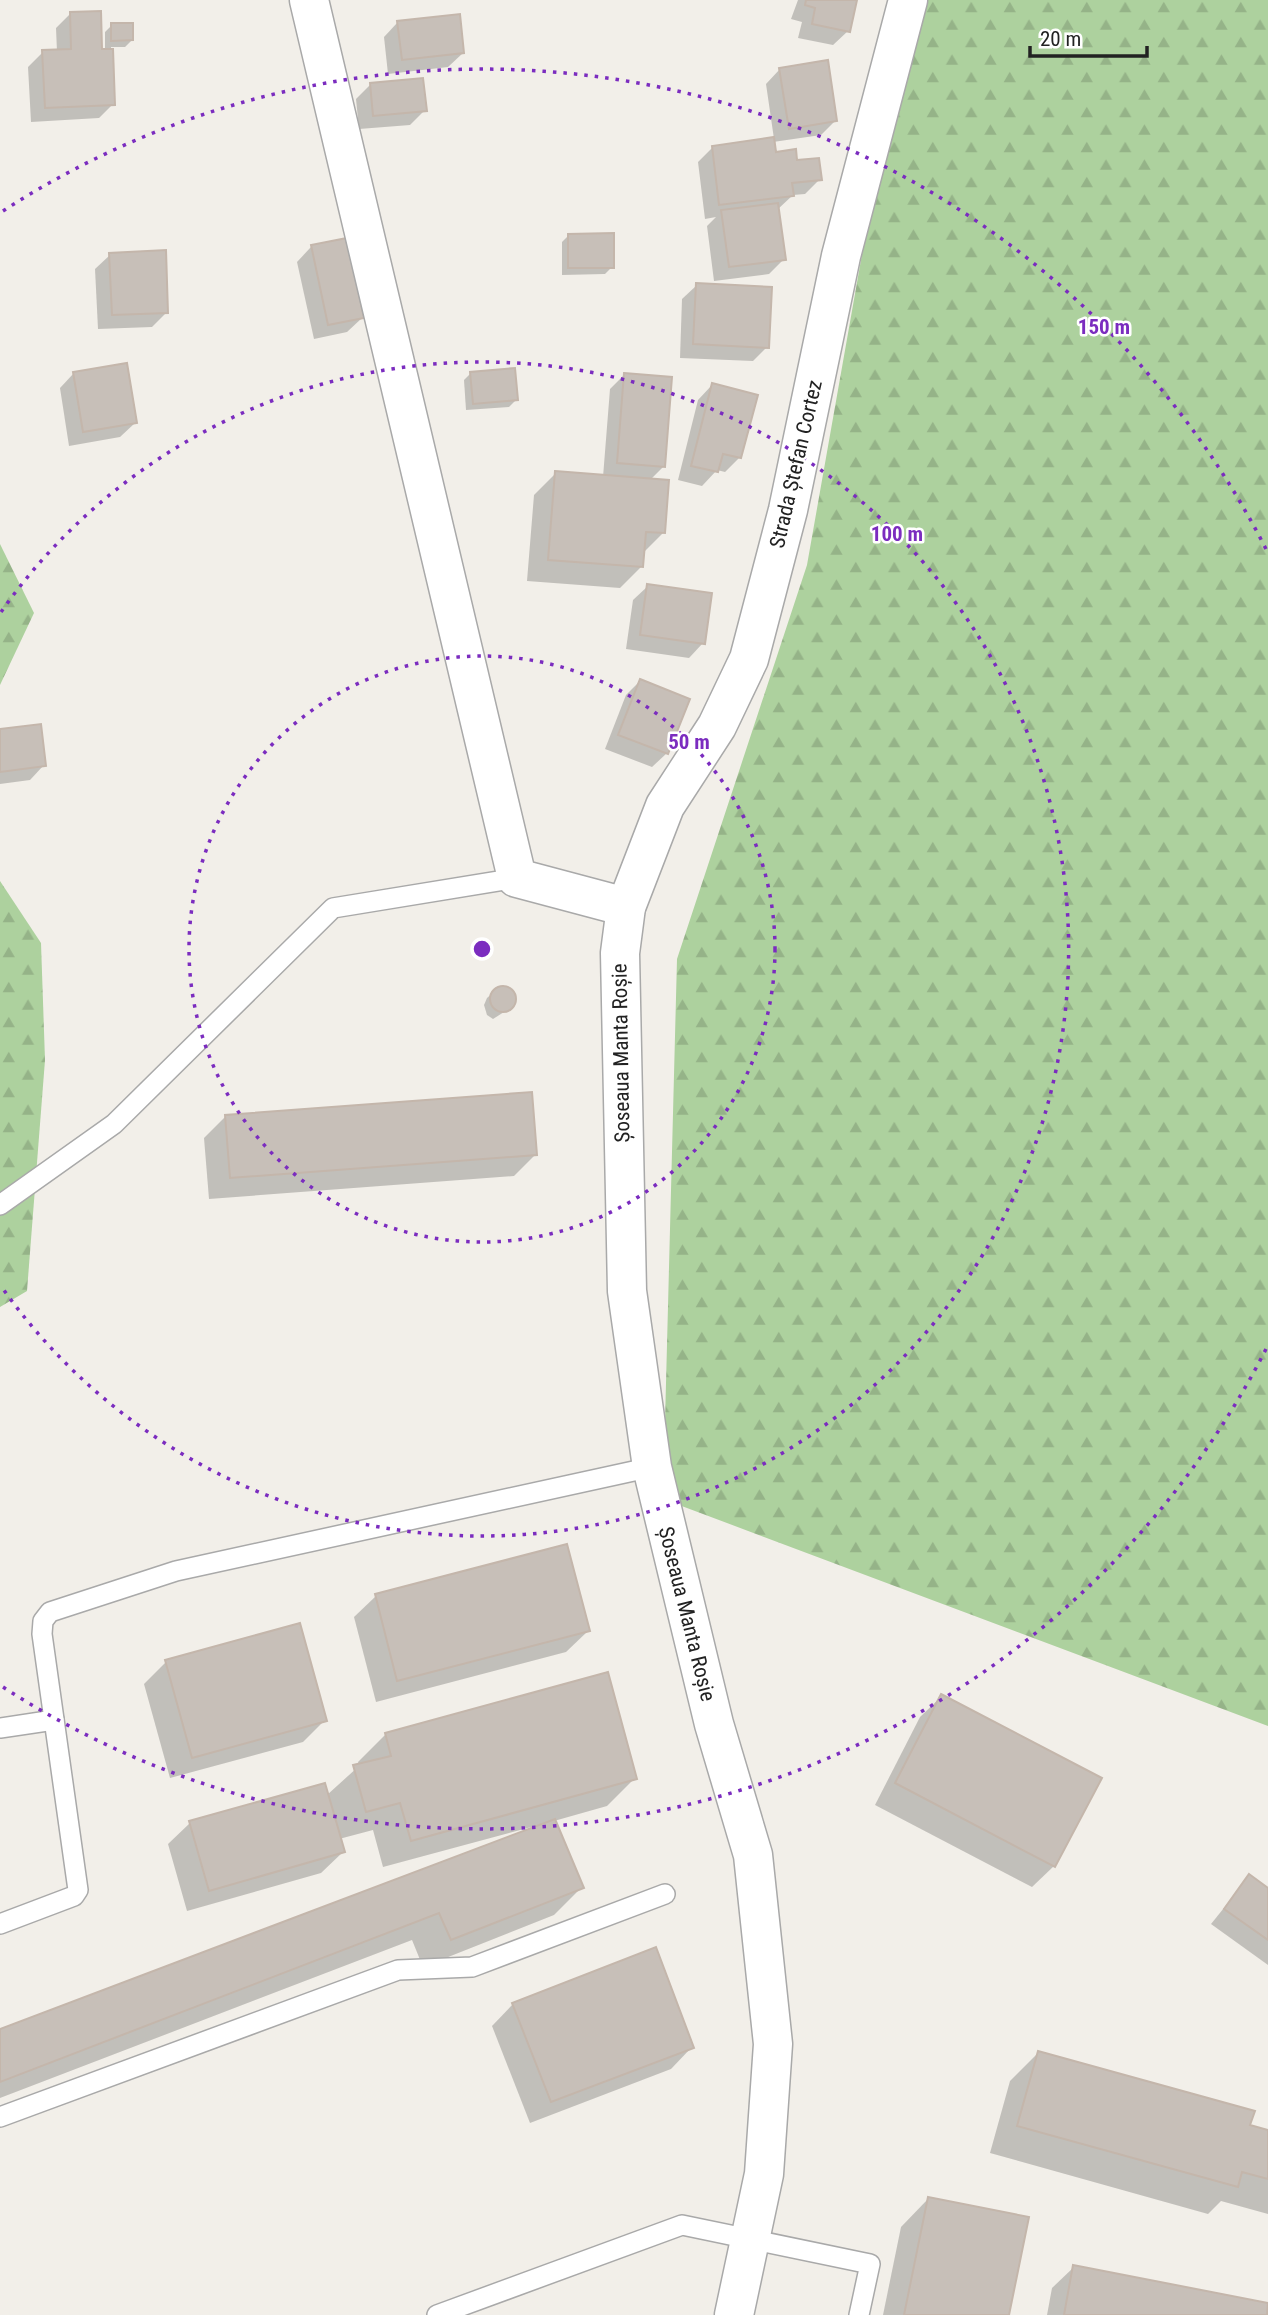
<svg xmlns="http://www.w3.org/2000/svg" width="1268" height="2315" font-family="'Roboto Condensed',sans-serif">
  <style>
    .forest { fill: url(#forest-firs) }
    .shadow { fill: #0003 }
    .building { fill: #c7bfb8; stroke: #c4b6ab; stroke-width: 2 }
    .lines { fill: none; stroke-linecap: round; stroke-linejoin: round }
    .service-casing { stroke: #a9a9a9; stroke-width: 22 }
    .minor-casing { stroke: #a9a9a9; stroke-width: 41 }
    .tertiary-casing { stroke: #a9a9a9; stroke-width: 41 }
    .service { stroke: #fff; stroke-width: 19 }
    .minor { stroke: #fff; stroke-width: 38 }
    .tertiary { stroke: #fff; stroke-width: 38 }
    .ring { fill: none; stroke: #7b2cbf; stroke-width: 3.5; stroke-dasharray: 3.5 7 }
    .labels { text-anchor: middle; dominant-baseline: central; stroke-width: 5; stroke-linejoin: round; paint-order: stroke }
    .street-label { font-size: 21px; fill: #222; stroke: #fff }
    .centre { fill: #7b2cbf; stroke: #fff; stroke-width: 3.5 }
    .ring-label { font-size: 21px; text-anchor: middle; font-weight: bold; fill: #7b2cbf; stroke: #fff; stroke-width: 5; stroke-linejoin: round; paint-order: stroke }
  </style>
  <defs>
    <pattern id="forest-firs" width="22" height="20" patternUnits="userSpaceOnUse" patternTransform="scale(1.75)"><rect width="22" height="20" fill="#add19e"/><path d="M5 1l3.5 6h-7zM16 11l3.5 6h-7z" fill="#95b388"/></pattern>
  </defs>
  <rect width="100%" height="100%" fill="#f2efe9"/>
  <!-- forest -->
  <g class="forest">
    <path d="M907,0H1268V1726L663,1499L677,959L807,565Z"/>
    <path d="M0,544L34,613L0,685Z"/>
    <path d="M0,881L41,943L45,1060L27,1291L0,1307Z"/>
  </g>
  <!-- shadow -->
  <g class="shadow">
    <path d="M798,0H855L848,31L833,45L798,38L802,22L791,19Z"/>
    <path d="M70,14L101,51L105,50V32L112,25L132,40L125,47H111L113,104L99,118L31,122L28,67L43,52H57L56,28Z"/>
    <path d="M398,22L463,53L448,67L388,74L384,37Z"/>
    <path d="M780,69L835,121L821,135L773,142L775,154L820,179L805,194L793,195L777,210L784,259L769,274L714,281L707,226L716,217L705,219L698,162L713,147L774,139L766,84Z"/>
    <path d="M370,85L425,110L410,125L359,129L356,99Z"/>
    <path d="M569,235L612,267L605,274L562,275V242Z"/>
    <path d="M311,247L362,318L347,332L314,339L297,262Z"/>
    <path d="M110,255L167,312L152,327L98,329L95,269Z"/>
    <path d="M697,285L767,347L753,361L680,358L682,299Z"/>
    <path d="M74,373L135,423L120,437L69,446L60,388Z"/>
    <path d="M471,373L516,400L509,407L466,410L464,380Z"/>
    <path d="M624,375L664,466L649,481L663,533L643,553L642,566L620,588L527,581L534,495L556,473L603,477L610,389Z"/>
    <path d="M712,385L740,457L725,472L717,470L702,486L678,480L698,400Z"/>
    <path d="M648,586L703,643L689,658L626,649L633,600Z"/>
    <path d="M640,681L667,753L652,767L605,749L626,695Z"/>
    <path d="M0,730L44,765L30,780L0,784Z"/>
    <path d="M505,988L512,991L515,999L512,1007L493,1019L487,1015L484,1005L487,998L495,991Z"/>
    <path d="M226,1116L535,1155L514,1176L209,1199L204,1138Z"/>
    <path d="M376,1596L588,1631L566,1652L376,1702L354,1617Z"/>
    <path d="M166,1662L325,1720L303,1742L170,1778L144,1684Z"/>
    <path d="M942,1696L1054,1866L1032,1887L875,1805L920,1717Z"/>
    <path d="M386,1734L635,1778L607,1806L554,1821L582,1887L554,1915L423,1967L412,1940L0,2098V2030L536,1828L535,1826L383,1867L373,1830L339,1839L343,1852L321,1873L187,1911L168,1844L190,1823L327,1795L359,1766L358,1762Z"/>
    <path d="M1249,1877L1268,1890V1965L1211,1924Z"/>
    <path d="M513,2004L692,2047L671,2069L530,2123L492,2026Z"/>
    <path d="M1038,2053L1268,2132V2214L1221,2201L1208,2214L990,2153L1010,2081Z"/>
    <path d="M928,2199L1007,2315H883L901,2227Z"/>
    <path d="M1074,2267L1265,2315H1047L1052,2288Z"/>
  </g>
  <!-- building -->
  <g class="building">
    <path d="M806,0H857L850,32L812,24L815,8L805,5Z"/>
    <path d="M101,11L102,49H113L115,105L45,108L42,50L71,49L70,12Z"/>
    <path d="M460,14L464,53L402,60L397,21Z"/>
    <path d="M111,23H133V40L111,41Z"/>
    <path d="M828,60L837,121L789,129L779,68Z"/>
    <path d="M423,78L427,111L373,116L370,83Z"/>
    <path d="M774,137L776,152L796,149L797,160L819,158L822,180L792,183L794,196L719,205L712,146Z"/>
    <path d="M778,203L786,260L729,267L721,210Z"/>
    <path d="M614,233V268H568V234Z"/>
    <path d="M347,238L364,318L328,325L311,245Z"/>
    <path d="M166,250L168,313L112,315L109,253Z"/>
    <path d="M696,283L772,287L769,348L693,344Z"/>
    <path d="M127,363L137,423L83,432L73,372Z"/>
    <path d="M515,368L518,400L473,404L470,372Z"/>
    <path d="M624,373L672,377L665,467L617,463Z"/>
    <path d="M712,383L758,395L741,458L723,454L718,472L691,466Z"/>
    <path d="M555,471L669,480L665,533L646,532L643,567L548,560Z"/>
    <path d="M647,584L712,593L705,644L640,635Z"/>
    <path d="M640,679L690,699L668,754L618,735Z"/>
    <path d="M41,724L46,766L0,772V729Z"/>
    <circle cx="503" cy="999" r="13"/>
    <path d="M532,1092L537,1155L230,1178L225,1115Z"/>
    <path d="M567,1544L590,1631L397,1681L375,1594Z"/>
    <path d="M300,1623L327,1721L192,1758L165,1660Z"/>
    <path d="M608,1672L637,1779L411,1841L400,1803L366,1812L353,1765L391,1756L385,1733Z"/>
    <path d="M941,1694L1102,1778L1055,1867L895,1783Z"/>
    <path d="M325,1783L345,1852L209,1891L189,1821Z"/>
    <path d="M555,1819L584,1888L451,1940L439,1913L0,2082V2029Z"/>
    <path d="M1249,1874L1268,1888V1940L1224,1909Z"/>
    <path d="M656,1947L694,2048L551,2102L512,2003Z"/>
    <path d="M1038,2051L1255,2111L1250,2125L1268,2130V2179L1242,2172L1238,2187L1017,2126Z"/>
    <path d="M928,2197L1029,2217L1009,2315H904Z"/>
    <path d="M1073,2265L1268,2303L1267,2315H1064Z"/>
  </g>
  <g class="lines">
    <defs>
      <g id="service">
        <path d="M0,1205L114,1124L333,908L517,878"/>
        <path d="M0,1728L54,1720"/>
        <path d="M0,1924L74,1896L78,1890L42,1634L43,1621L50,1612L176,1571L652,1467"/>
        <path d="M0,2117L398,1970L472,1967L665,1894"/>
        <path d="M437,2315L682,2225L870,2264L859,2315"/>
      </g>
      <path id="minor" d="M309,0L517,878L626,907"/>
      <path id="tertiary" d="M734,2315L764,2174L773,2044L753,1855L714,1724L652,1467L627,1291L620,953L626,907L665,806L717,726L749,659L788,510L841,256L908,0"/>
    </defs>
    <!-- service casing -->
    <use href="#service" class="service-casing"/>
    <!-- minor casing -->
    <use href="#minor" class="minor-casing"/>
    <!-- tertiary casing -->
    <use href="#tertiary" class="tertiary-casing"/>
    <!-- service -->
    <use href="#service" class="service"/>
    <!-- minor -->
    <use href="#minor" class="minor"/>
    <!-- tertiary -->
    <use href="#tertiary" class="tertiary"/>
  </g>
  <!-- distance rings -->
  <g class="ring">
    <circle cx="482" cy="949" r="293"/>
    <path d="M1 612A587 587 0 1 1 1 1286"/>
    <path d="M1266 1349A880 880 0 0 1 3 1687M3 211A880 880 0 0 1 1266 549"/>
  </g>
  <g class="labels">
    <!-- street labels -->
    <g class="street-label">
      <text transform="translate(796 464) rotate(-77)">Strada Ștefan Cortez</text>
      <text transform="translate(621 1053) rotate(-91)">Șoseaua Manta Roșie</text>
      <text transform="translate(687 1614) rotate(76)">Șoseaua Manta Roșie</text>
    </g>
  </g>
  <circle cx="482" cy="949" r="10" class="centre"/>
  <g class="ring-label">
    <text x="1104" y="334">150 m</text>
    <text x="897" y="541">100 m</text>
    <text x="689" y="749">50 m</text>
  </g>
  <!-- scale -->
  <path d="M1030 46v10h117v-10" fill="none" stroke="#222222" stroke-width="3.5"/>
  <text x="1040" y="46" font-size="21" fill="#222222" stroke="#ffffff" stroke-width="5" paint-order="stroke">20 m</text>
</svg>
